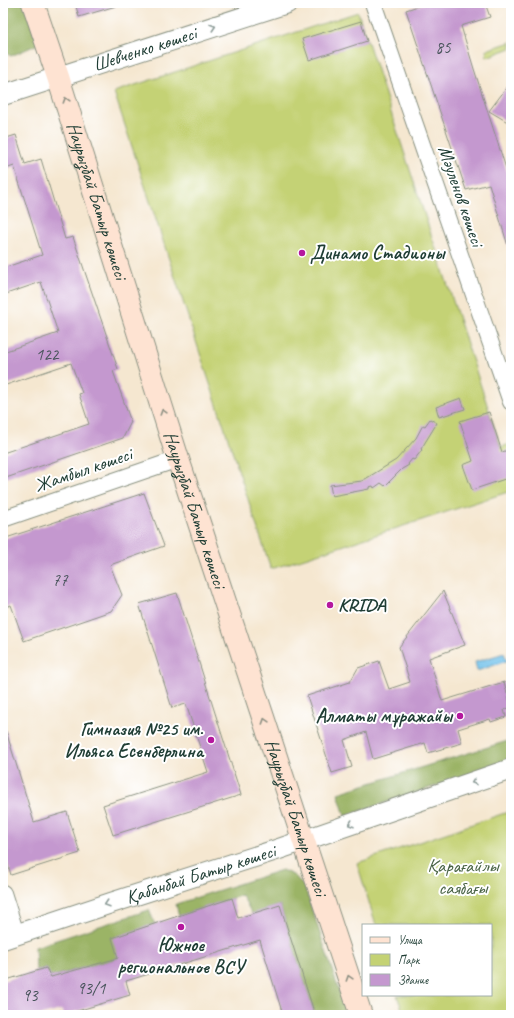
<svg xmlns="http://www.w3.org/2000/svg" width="514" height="1018" font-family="Caveat,sans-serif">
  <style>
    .green { fill: #c4d274; stroke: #728854 }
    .forest { fill: #9bb466; stroke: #5d784d }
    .water { fill: #6ec0ea; stroke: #467e8f }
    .building { fill: #c498cf }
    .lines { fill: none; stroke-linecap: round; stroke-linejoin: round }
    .minor-casing { stroke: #8a9282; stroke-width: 18 }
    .tertiary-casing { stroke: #8a9282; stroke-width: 22 }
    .secondary-casing { stroke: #8a9282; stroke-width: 24 }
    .minor { stroke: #fff; stroke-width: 16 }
    .tertiary { stroke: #fff; stroke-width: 20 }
    .secondary { stroke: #fee3d2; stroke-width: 22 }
    .oneway { stroke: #8f9e9a }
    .oneway2 { stroke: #8e9083 }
    .poi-dot { fill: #b5179e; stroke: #fff; stroke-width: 1.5 }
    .labels { text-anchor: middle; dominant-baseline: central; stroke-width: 4; stroke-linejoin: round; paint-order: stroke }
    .number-label { font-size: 17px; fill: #48545b }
    .street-label { font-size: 19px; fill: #1f3d34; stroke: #fff }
    .poi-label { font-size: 19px; font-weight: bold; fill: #1f3d34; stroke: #fff; text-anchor: start }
    .park-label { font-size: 19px; fill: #486244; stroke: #fff }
  </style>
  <rect width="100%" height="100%" fill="#fff"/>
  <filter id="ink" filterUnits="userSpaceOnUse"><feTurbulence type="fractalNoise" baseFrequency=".025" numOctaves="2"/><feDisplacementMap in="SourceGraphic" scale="8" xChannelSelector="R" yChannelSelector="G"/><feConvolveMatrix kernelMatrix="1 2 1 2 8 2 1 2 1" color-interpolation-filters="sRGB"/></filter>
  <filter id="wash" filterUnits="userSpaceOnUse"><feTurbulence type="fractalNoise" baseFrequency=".012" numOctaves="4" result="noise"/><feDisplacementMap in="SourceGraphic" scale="16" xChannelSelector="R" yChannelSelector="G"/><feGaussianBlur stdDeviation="0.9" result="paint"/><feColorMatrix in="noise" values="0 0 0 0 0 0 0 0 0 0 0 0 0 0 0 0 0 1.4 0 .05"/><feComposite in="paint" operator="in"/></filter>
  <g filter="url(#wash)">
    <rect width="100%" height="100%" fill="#f5e7d0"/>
    <!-- green -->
    <g class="green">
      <path d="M358,12L501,447L511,444V491L271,569L114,92Z"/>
      <path d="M511,42V48L487,57L486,50Z"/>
      <path d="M511,811V1015H404L397,995H491V925H376L357,863Z"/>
    </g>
    <!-- forest -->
    <g class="forest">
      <path d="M3,3H24L38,44L11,56L3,51Z"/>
      <path d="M511,740V761L345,816L338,793Z"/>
      <path d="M282,870L295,876L305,888L347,1015H315L280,905L252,914L242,895L179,916L176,904Z"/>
      <path d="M149,910L155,924L118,958L51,977L46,968L36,971L35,947Z"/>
    </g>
    <!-- water -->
    <path class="water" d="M504,653L507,661L477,671L475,662Z"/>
    <g id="blocks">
      <!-- building -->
      <g class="building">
        <path d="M75,3H115L116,6L79,17Z"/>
        <path d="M427,3H485L490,17L461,26L474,69L511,184V246H508L489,184L466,190L406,10Z"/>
        <path d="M361,21L367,41L309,60L302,39Z"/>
        <path d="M511,82V124L489,111Z"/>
        <path d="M16,135L25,164L41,159L65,239L73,237L118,369L113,371L131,422L123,438L3,479V453L89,424L79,394L82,393L71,363L3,386V352L58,333L41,282L3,295V268L42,255L14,166L3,170V139Z"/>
        <path d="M461,398L465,409L439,417L436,407Z"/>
        <path d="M489,412L502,452L511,449V477L472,490L463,465L473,461L460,421Z"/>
        <path d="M430,419L437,423L421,449L422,450L414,460L412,459L408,464L409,465L402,469L385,486L381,483L374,488L373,486L369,487V489L332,496L330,485L362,481L396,460L416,438L423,425L425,426Z"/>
        <path d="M144,493L164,546L110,565L122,595L111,611L24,641L11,605L3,608V539Z"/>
        <path d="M443,591L465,645L429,658L442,701L504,682L511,707L504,710L506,717L491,722L490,719L458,729L462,743L428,753L425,743L373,759L366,732L344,740L352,767L332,773L307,696L350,682L358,668L379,661L389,689L410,682L399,647Z"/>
        <path d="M177,593L241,795L113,835L103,805L208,772L186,704L172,708L139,604Z"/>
        <path d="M6,731L34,822L67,812L80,853L11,875L3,848V732Z"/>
        <path d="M232,898L238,918L280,905L315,1015H283L260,940L126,981L130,995L64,1015L61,1010L42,1015H3V981L46,968L51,977L118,958L112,938Z"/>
      </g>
    </g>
  </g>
  <g filter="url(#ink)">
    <use href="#blocks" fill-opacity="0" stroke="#8a9282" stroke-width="1"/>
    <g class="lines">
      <defs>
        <g id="minor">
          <path d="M373,3L511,402"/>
          <path d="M3,519L178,459"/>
          <path d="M3,893L16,934"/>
        </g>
        <g id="tertiary">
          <path id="s1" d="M3,95L287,3"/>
          <path id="s2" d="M3,939L111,903L276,850L511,769"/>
        </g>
        <g id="secondary">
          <path id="s3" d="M33,3L58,77L178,459L361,1015"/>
        </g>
      </defs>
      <!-- minor casing -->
      <use href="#minor" class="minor-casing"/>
      <!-- tertiary casing -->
      <use href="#tertiary" class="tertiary-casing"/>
      <!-- secondary casing -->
      <use href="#secondary" class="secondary-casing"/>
      <!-- minor -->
      <use href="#minor" class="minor"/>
      <!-- tertiary -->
      <use href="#tertiary" class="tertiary"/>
      <!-- secondary -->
      <use href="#secondary" class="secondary"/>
    </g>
    <!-- one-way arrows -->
    <defs><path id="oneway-chevron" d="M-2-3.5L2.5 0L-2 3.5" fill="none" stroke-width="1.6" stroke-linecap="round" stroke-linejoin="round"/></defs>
    <g class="oneway">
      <use href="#oneway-chevron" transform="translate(213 27) rotate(-18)"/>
      <use href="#oneway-chevron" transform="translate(474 782) rotate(161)"/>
      <use href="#oneway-chevron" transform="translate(351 824) rotate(161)"/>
      <use href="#oneway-chevron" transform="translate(107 904) rotate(162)"/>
    </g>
    <g class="oneway2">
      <use href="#oneway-chevron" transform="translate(66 100) rotate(-107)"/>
      <use href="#oneway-chevron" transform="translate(163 412) rotate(-107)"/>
      <use href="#oneway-chevron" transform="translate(265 721) rotate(-108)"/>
      <use href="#oneway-chevron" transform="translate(349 978) rotate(-108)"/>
    </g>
  </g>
  <!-- markers -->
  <g class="poi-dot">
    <circle cx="302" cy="253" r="4"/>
    <circle cx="330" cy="605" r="4"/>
    <circle cx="460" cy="716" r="4"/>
    <circle cx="211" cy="740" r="4"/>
    <circle cx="181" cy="927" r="4"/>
  </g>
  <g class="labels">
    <!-- number labels -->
    <g class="number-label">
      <text x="443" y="47">85</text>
      <text x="47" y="354">122</text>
      <text x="60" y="580">77</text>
      <text x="91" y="988">93/1</text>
      <text x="30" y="995">93</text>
    </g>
    <!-- street labels -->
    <g class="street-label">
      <text stroke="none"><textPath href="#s1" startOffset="149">Шевченко көшесі</textPath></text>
      <text transform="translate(461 196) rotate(71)">Мәуленов көшесі</text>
      <text stroke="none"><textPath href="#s3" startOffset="208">Наурызбай Батыр көшесі</textPath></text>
      <text transform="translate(83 470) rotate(-19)">Жамбыл көшесі</text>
      <text stroke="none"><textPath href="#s3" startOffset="532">Наурызбай Батыр көшесі</textPath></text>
      <text stroke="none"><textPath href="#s3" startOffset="856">Наурызбай Батыр көшесі</textPath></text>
      <text stroke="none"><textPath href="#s2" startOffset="208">Қабанбай Батыр көшесі</textPath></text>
    </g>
    <!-- poi labels -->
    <g class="poi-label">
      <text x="310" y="253">Динамо Стадионы</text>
      <text x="338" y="605">KRIDA</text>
      <text x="452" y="716" text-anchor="end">Алматы мұражайы</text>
      <text x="203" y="729" text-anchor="end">Гимназия №25 им.<tspan x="203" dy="22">Ильяса Есенберлина</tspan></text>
      <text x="181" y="945" text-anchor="middle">Южное<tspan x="181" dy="22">региональное ВСУ</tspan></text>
    </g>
    <!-- park labels -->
    <g class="park-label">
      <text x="463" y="866">Қарағайлы<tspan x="463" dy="22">саябағы</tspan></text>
    </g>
  </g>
  <!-- margin -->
  <rect width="514" height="1018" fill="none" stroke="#fff" stroke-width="16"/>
  <!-- legend -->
  <rect x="362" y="924" width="130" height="72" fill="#ffffff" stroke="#a5b1ae"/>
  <rect x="370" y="937" width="20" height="6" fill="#fee3d2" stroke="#a5b1ae"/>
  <text x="398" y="944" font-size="12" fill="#1f3d34">Улица</text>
  <rect x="370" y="954" width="20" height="12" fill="#c4d274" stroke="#a5b1ae"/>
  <text x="398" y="964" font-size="12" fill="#1f3d34">Парк</text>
  <rect x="370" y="974" width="20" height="12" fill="#c498cf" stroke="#a5b1ae"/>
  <text x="398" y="984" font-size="12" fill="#1f3d34">Здание</text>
</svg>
